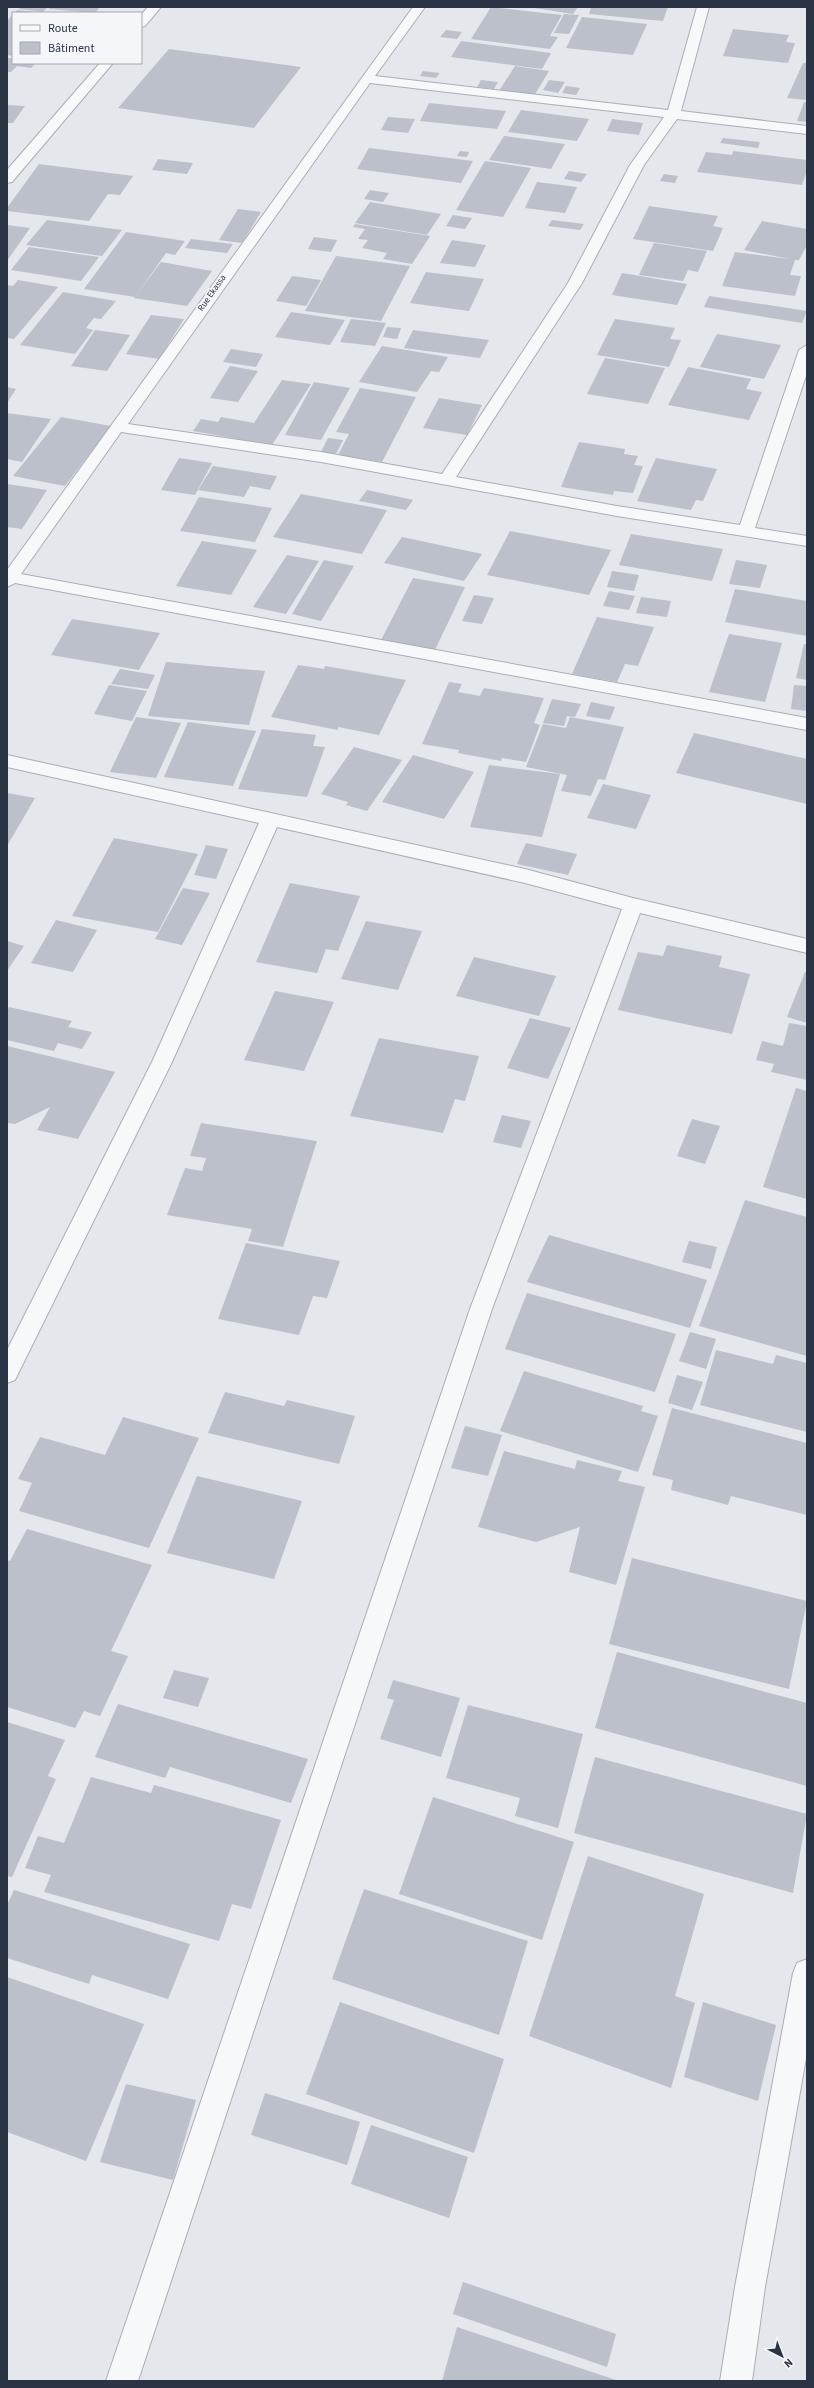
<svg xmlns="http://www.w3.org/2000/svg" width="814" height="2388" font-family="'Source Sans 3',sans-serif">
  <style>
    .building { fill: #bbc0ca }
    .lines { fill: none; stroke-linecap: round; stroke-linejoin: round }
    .minor-casing { stroke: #a9aeb7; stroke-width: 2 }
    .minor { fill: #f7f8fa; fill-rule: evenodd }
    .labels { text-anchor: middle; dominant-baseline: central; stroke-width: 3.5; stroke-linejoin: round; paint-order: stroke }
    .far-street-label { font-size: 9px; fill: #2b3445; stroke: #f4f6f9 }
  </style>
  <rect width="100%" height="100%" fill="#e4e7ec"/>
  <!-- building -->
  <g class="building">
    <path d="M20,7H48L43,12L19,9Z"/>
    <path d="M50,7H100L95,13L49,9Z"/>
    <path d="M491,7L562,15L550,36L558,37L550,49L471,39Z"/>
    <path d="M528,7H578L573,14Z"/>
    <path d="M591,7H668L663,21L589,14Z"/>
    <path d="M17,10L35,12V13H14Z"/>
    <path d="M13,14V56L7,55V21Z"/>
    <path d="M564,14L579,15L569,34L554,33Z"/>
    <path d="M582,17L647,24L633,55L566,48Z"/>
    <path d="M733,29L789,35L786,42L795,43L788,63L723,56Z"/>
    <path d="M446,30L462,32L457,39L440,37Z"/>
    <path d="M461,41L551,53L542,69L451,57Z"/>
    <path d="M169,49L301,67L254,128L118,108Z"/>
    <path d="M7,58H13V63H36L31,68L17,66L11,72H7Z"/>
    <path d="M803,63H807V100L787,98Z"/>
    <path d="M515,66L549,71L534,96L499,91Z"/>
    <path d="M423,71L440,73L436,78L420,76Z"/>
    <path d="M481,80L498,82L494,89L477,87Z"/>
    <path d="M549,80L565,82L558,93L543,90Z"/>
    <path d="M566,86L580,88L576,95L562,93Z"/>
    <path d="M804,102H807V122L797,121Z"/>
    <path d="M429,103L506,111L497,129L420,121Z"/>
    <path d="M7,105L25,106L13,123H7Z"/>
    <path d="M521,110L589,119L577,141L508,132Z"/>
    <path d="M388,117L415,119L408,133L381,130Z"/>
    <path d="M612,119L643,123L639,135L607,131Z"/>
    <path d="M504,136L565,144L551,169L489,160Z"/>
    <path d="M723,138L760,142L758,148L720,143Z"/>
    <path d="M369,148L473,161L461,183L357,169Z"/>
    <path d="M460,151L469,152L467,157L457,156Z"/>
    <path d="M733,151L807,160V171L802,185L697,172L706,152L732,155Z"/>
    <path d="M158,159L193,163L187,174L152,170Z"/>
    <path d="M485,161L531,168L503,217L456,210Z"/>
    <path d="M39,164L133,176L120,195L108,194L89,221L7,211V208Z"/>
    <path d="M569,171L587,174L581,182L564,179Z"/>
    <path d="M664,174L678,176L675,183L660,181Z"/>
    <path d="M537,182L577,187L565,213L525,208Z"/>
    <path d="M370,190L389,193L383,202L364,199Z"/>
    <path d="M370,202L441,214L427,235L355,223Z"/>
    <path d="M649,206L718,216L713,226L723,228L713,251L633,239Z"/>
    <path d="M238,209L261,212L242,243L219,240Z"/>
    <path d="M453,215L472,218L465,229L446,226Z"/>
    <path d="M47,220L122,230L102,256L26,245Z"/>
    <path d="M552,220L584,224L580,230L548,226Z"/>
    <path d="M762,221L807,229V245L799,260H795L790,275L801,276L795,296L722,286L735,252L790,259L744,250Z"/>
    <path d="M355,224L430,236L412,264L383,259L387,253L362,248L368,240L358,239L365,229L353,227Z"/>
    <path d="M7,225L30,228L7,261Z"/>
    <path d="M126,232L185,241L175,255L166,253L135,297L84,289Z"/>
    <path d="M314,237L337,240L331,252L308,249Z"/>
    <path d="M191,239L233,244L227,253L185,248Z"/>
    <path d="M452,240L486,245L475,267L440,263Z"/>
    <path d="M654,243L707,251L698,272L688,270L683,281L639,275Z"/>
    <path d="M29,247L99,257L81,281L11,270Z"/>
    <path d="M336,256L410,266L381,321L305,311Z"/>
    <path d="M161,262L212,271L187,306L134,298Z"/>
    <path d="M426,272L484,279L469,311L410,303Z"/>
    <path d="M622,273L687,284L677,305L612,295Z"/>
    <path d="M292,276L321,280L306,306L276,301Z"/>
    <path d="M18,280L58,287L14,339L7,338V285L13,286Z"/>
    <path d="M63,292L116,301L101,319L94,318L86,328L93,330L75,354L20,345Z"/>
    <path d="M709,296L807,311L802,323L704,307Z"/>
    <path d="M291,312L345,320L330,345L275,337Z"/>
    <path d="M151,315L184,319L159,359L126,354Z"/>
    <path d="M351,319L386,323L375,346L340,342Z"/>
    <path d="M615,319L675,328L670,339L681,340L669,367L597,355Z"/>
    <path d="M387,327L401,328L397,339L383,337Z"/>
    <path d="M95,330L130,335L107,371L71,366Z"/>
    <path d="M413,330L489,340L480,358L404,348Z"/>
    <path d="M717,334L781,345L764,379L700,367Z"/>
    <path d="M382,346L448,357L439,372L431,371L417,392L359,382Z"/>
    <path d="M231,349L263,354L256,367L223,362Z"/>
    <path d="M605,358L665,368L648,404L587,394Z"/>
    <path d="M230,366L258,371L238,402L210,398Z"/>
    <path d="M688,367L751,379L746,389L762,392L749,420L668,405Z"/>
    <path d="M282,380L311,384L272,445L193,431L201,419L218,422L221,417L254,423Z"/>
    <path d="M314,382L350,388L321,440L285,435Z"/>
    <path d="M7,387L16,389L7,403Z"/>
    <path d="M360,388L416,397L382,462L338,455L349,434L336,432Z"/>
    <path d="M439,398L482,405L467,435L423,428Z"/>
    <path d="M7,413L51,419L22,462L7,459Z"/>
    <path d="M61,417L111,426L65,486L13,476Z"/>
    <path d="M328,438L343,440L336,454L321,452Z"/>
    <path d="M579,442L625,449L624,454L638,456L634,465L643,466L633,493L614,491L613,495L561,487Z"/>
    <path d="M179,458L212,463L195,495L161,490Z"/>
    <path d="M656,458L717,469L703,501L696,500L691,510L637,501Z"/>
    <path d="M213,466L277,476L270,490L250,486L244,497L198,490Z"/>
    <path d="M7,484L47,490L22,529L7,527Z"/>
    <path d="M367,490L413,500L406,510L359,501Z"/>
    <path d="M301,494L387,510L362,554L273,537Z"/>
    <path d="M199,497L272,508L255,542L180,531Z"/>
    <path d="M510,531L611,550L589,595L487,575Z"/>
    <path d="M631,534L723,549L712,581L619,565Z"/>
    <path d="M402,537L482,554L464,581L384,563Z"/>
    <path d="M202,541L257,550L231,595L176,586Z"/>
    <path d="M287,555L319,561L286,614L253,607Z"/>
    <path d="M324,560L354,566L321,621L292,614Z"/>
    <path d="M736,560L767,565L760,588L729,584Z"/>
    <path d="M612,571L639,575L634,591L607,587Z"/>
    <path d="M413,578L465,587L435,650L381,640Z"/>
    <path d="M735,589L807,601V636L725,622Z"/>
    <path d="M609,591L635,596L629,610L603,606Z"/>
    <path d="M474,595L494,598L482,624L462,621Z"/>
    <path d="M641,597L671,601L667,617L636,613Z"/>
    <path d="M597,617L654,627L638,666L625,664L617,682L572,674Z"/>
    <path d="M72,619L160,633L139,670L51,655Z"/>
    <path d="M729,634L782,643L765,702L709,692Z"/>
    <path d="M804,644H807V680L796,678Z"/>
    <path d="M166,662L265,671L249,725L148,716Z"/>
    <path d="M298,665L324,669L325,666L406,680L379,735L338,727V730L271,717Z"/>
    <path d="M120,669L155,675L148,689L111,684Z"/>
    <path d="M449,682L462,684L458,692L480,696L484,688L544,698L534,723L540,725L526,762L502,758L501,761L458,753L459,750L422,744Z"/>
    <path d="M109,685L147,691L132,721L94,714Z"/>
    <path d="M794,685L807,686V711L791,709Z"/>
    <path d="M552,699L581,704L575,717L567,716L564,726L543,723Z"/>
    <path d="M591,702L615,707L610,720L586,716Z"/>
    <path d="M136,717L181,723L156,778L110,772Z"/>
    <path d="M570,717L624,727L605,780L598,779L591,796L561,791L567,775L526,767L543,724L566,728Z"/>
    <path d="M188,722L256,731L233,786L164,777Z"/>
    <path d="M262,729L316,735L313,746L325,747L307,797L238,789Z"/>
    <path d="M694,733L807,759V804L676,773Z"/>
    <path d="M354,747L402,760L367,811L346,805L348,802L321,794Z"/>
    <path d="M413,755L474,772L444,819L382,802Z"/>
    <path d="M489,765L560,774L542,837L470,827Z"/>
    <path d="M603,784L651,795L636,829L587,818Z"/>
    <path d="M7,793L35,798L7,846Z"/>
    <path d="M114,838L198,854L158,932L72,916Z"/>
    <path d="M526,843L577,854L568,875L517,864Z"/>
    <path d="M206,845L228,849L216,879L194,875Z"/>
    <path d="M290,883L360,896L338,951L326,949L317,973L256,962Z"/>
    <path d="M183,888L210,893L182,945L155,939Z"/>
    <path d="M56,920L97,930L73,972L31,963Z"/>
    <path d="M366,921L422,931L398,990L341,979Z"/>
    <path d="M7,941L24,946L7,971Z"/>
    <path d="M667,945L722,956L719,967L750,974L732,1034L618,1010L638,952L663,956Z"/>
    <path d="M474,957L556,976L539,1016L456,996Z"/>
    <path d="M805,972L807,973V1023L787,1017Z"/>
    <path d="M275,991L334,1002L304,1071L244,1060Z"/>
    <path d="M9,1007L72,1021L68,1027L92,1032L82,1049L58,1043L54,1051L7,1040V1011Z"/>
    <path d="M530,1018L571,1028L548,1079L507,1068Z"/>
    <path d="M789,1023L807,1026V1080L771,1072L774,1064L756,1060L762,1041L783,1046Z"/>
    <path d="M379,1038L479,1056L465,1101L455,1099L443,1133L350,1116Z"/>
    <path d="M7,1046L115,1072L78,1139L37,1130L50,1107L15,1124L7,1123Z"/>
    <path d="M796,1088L807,1091V1199L763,1187Z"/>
    <path d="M502,1115L531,1121L521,1148L493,1142Z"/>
    <path d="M692,1119L720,1126L705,1164L677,1156Z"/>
    <path d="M201,1123L317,1141L283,1247L248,1241L252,1229L167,1215L185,1168L202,1171L206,1158L190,1156Z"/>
    <path d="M745,1200L807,1217V1356L699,1326Z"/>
    <path d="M549,1235L707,1280L690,1328L527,1282Z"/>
    <path d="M689,1241L717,1247L711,1269L682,1262Z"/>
    <path d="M246,1243L340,1261L327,1298L313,1296L299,1335L218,1319Z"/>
    <path d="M527,1293L676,1334L655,1392L505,1349Z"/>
    <path d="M690,1332L716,1339L706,1369L679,1361Z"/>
    <path d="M716,1350L773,1364L776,1355L807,1363V1432L700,1405Z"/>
    <path d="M524,1371L643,1406L641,1411L658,1416L638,1472L500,1431Z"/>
    <path d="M677,1375L703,1382L692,1410L668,1403Z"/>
    <path d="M225,1392L284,1406L287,1400L355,1416L339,1464L208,1433Z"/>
    <path d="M672,1408L807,1443V1515L731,1496L728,1505L671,1490L673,1480L652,1475Z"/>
    <path d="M123,1417L199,1438L149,1548L19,1511L32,1483L18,1479L40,1437L105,1455Z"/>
    <path d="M465,1426L502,1435L488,1476L451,1468Z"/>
    <path d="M504,1451L575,1469L577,1460L622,1471L618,1481L645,1487L616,1585L569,1572L580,1527L536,1542L478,1527Z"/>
    <path d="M197,1476L302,1501L274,1579L167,1553Z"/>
    <path d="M27,1529L152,1565L111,1651L128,1656L100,1716L84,1711L75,1728L7,1707V1560L10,1561Z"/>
    <path d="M632,1558L807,1601L789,1689L609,1644Z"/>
    <path d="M617,1652L807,1703V1786L595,1728Z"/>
    <path d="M174,1670L209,1678L198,1707L163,1698Z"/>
    <path d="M393,1680L460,1698L441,1757L380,1739L394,1700L387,1698Z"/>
    <path d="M118,1704L308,1759L291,1803L170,1767L165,1778L95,1757Z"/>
    <path d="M468,1705L583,1734L558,1828L515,1816L520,1798L446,1778Z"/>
    <path d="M7,1722L65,1740L48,1776L56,1779L12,1877L7,1876Z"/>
    <path d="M595,1757L807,1814L793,1893L574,1833Z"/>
    <path d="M91,1777L151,1793L154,1785L281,1820L251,1909L232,1904L219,1941L44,1892L51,1875L25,1868L38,1836L64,1843Z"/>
    <path d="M433,1797L574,1842L542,1940L399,1894Z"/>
    <path d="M588,1856L704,1894L675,1996L695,2003L671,2088L529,2036Z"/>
    <path d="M364,1889L528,1941L499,2035L332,1979Z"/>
    <path d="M14,1890L190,1944L168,1999L92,1975L89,1984L7,1958V1905Z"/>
    <path d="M7,1977L144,2024L86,2161L7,2132Z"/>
    <path d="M340,2002L504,2059L474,2153L306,2094Z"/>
    <path d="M703,2002L776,2025L758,2101L684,2077Z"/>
    <path d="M126,2084L196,2100L173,2180L100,2162Z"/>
    <path d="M265,2093L360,2122L347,2165L251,2135Z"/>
    <path d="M371,2125L468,2157L449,2218L351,2184Z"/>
    <path d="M463,2282L616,2334L607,2367L453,2314Z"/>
    <path d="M457,2327L619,2381H442Z"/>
  </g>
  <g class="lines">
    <defs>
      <g id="minor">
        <path d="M148,7H161L145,26L141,27V15Z"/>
        <path d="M413,7H425L375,76L668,110L697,7H709L681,111L807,126V134L677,119L644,165L582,283L456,477L617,506L740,525L799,350L807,345V373L755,528L807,536V546L617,516L321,462L121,432L21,574L807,718V730L15,583L7,587V570ZM370,83L664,117L630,165L568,283L442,474L321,452L128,424Z"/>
        <path d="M100,63H113L12,182L7,183V170Z"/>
        <path d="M7,755L525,869L633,898L807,939V953L640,913L492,1309L138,2381H106L470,1309L622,909L525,883L277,827L172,1062L15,1380L7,1383V1350L152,1062L259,823L7,767Z"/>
        <path d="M807,1959V2053L765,2287L752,2381H720L735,2287L793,1973L797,1963Z"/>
      </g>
    </defs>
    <!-- minor casing -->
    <use href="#minor" class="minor-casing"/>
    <!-- minor -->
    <use href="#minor" class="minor"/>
  </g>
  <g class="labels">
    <!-- far-street labels -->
    <g class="far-street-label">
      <text transform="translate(212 293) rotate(-55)">Rue Ekassa</text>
    </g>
  </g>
  <!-- border -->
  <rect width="814" height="2388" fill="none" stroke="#2b3445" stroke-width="16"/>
  <!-- legend -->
  <rect x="12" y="12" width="130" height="52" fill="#f4f6f9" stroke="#a4a8b1"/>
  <rect x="20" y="25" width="20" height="6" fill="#f7f8fa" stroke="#a4a8b1"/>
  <text x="48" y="32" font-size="12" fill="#2b3445">Route</text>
  <rect x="20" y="42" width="20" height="12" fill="#bbc0ca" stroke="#a4a8b1"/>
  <text x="48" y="52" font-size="12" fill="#2b3445">Bâtiment</text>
  <!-- north arrow -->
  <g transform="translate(782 2356) rotate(138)" stroke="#f4f6f9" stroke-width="3" paint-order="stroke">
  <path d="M0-3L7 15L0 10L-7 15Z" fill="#2b3445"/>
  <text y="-6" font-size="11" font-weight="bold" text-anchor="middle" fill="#2b3445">N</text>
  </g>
</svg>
